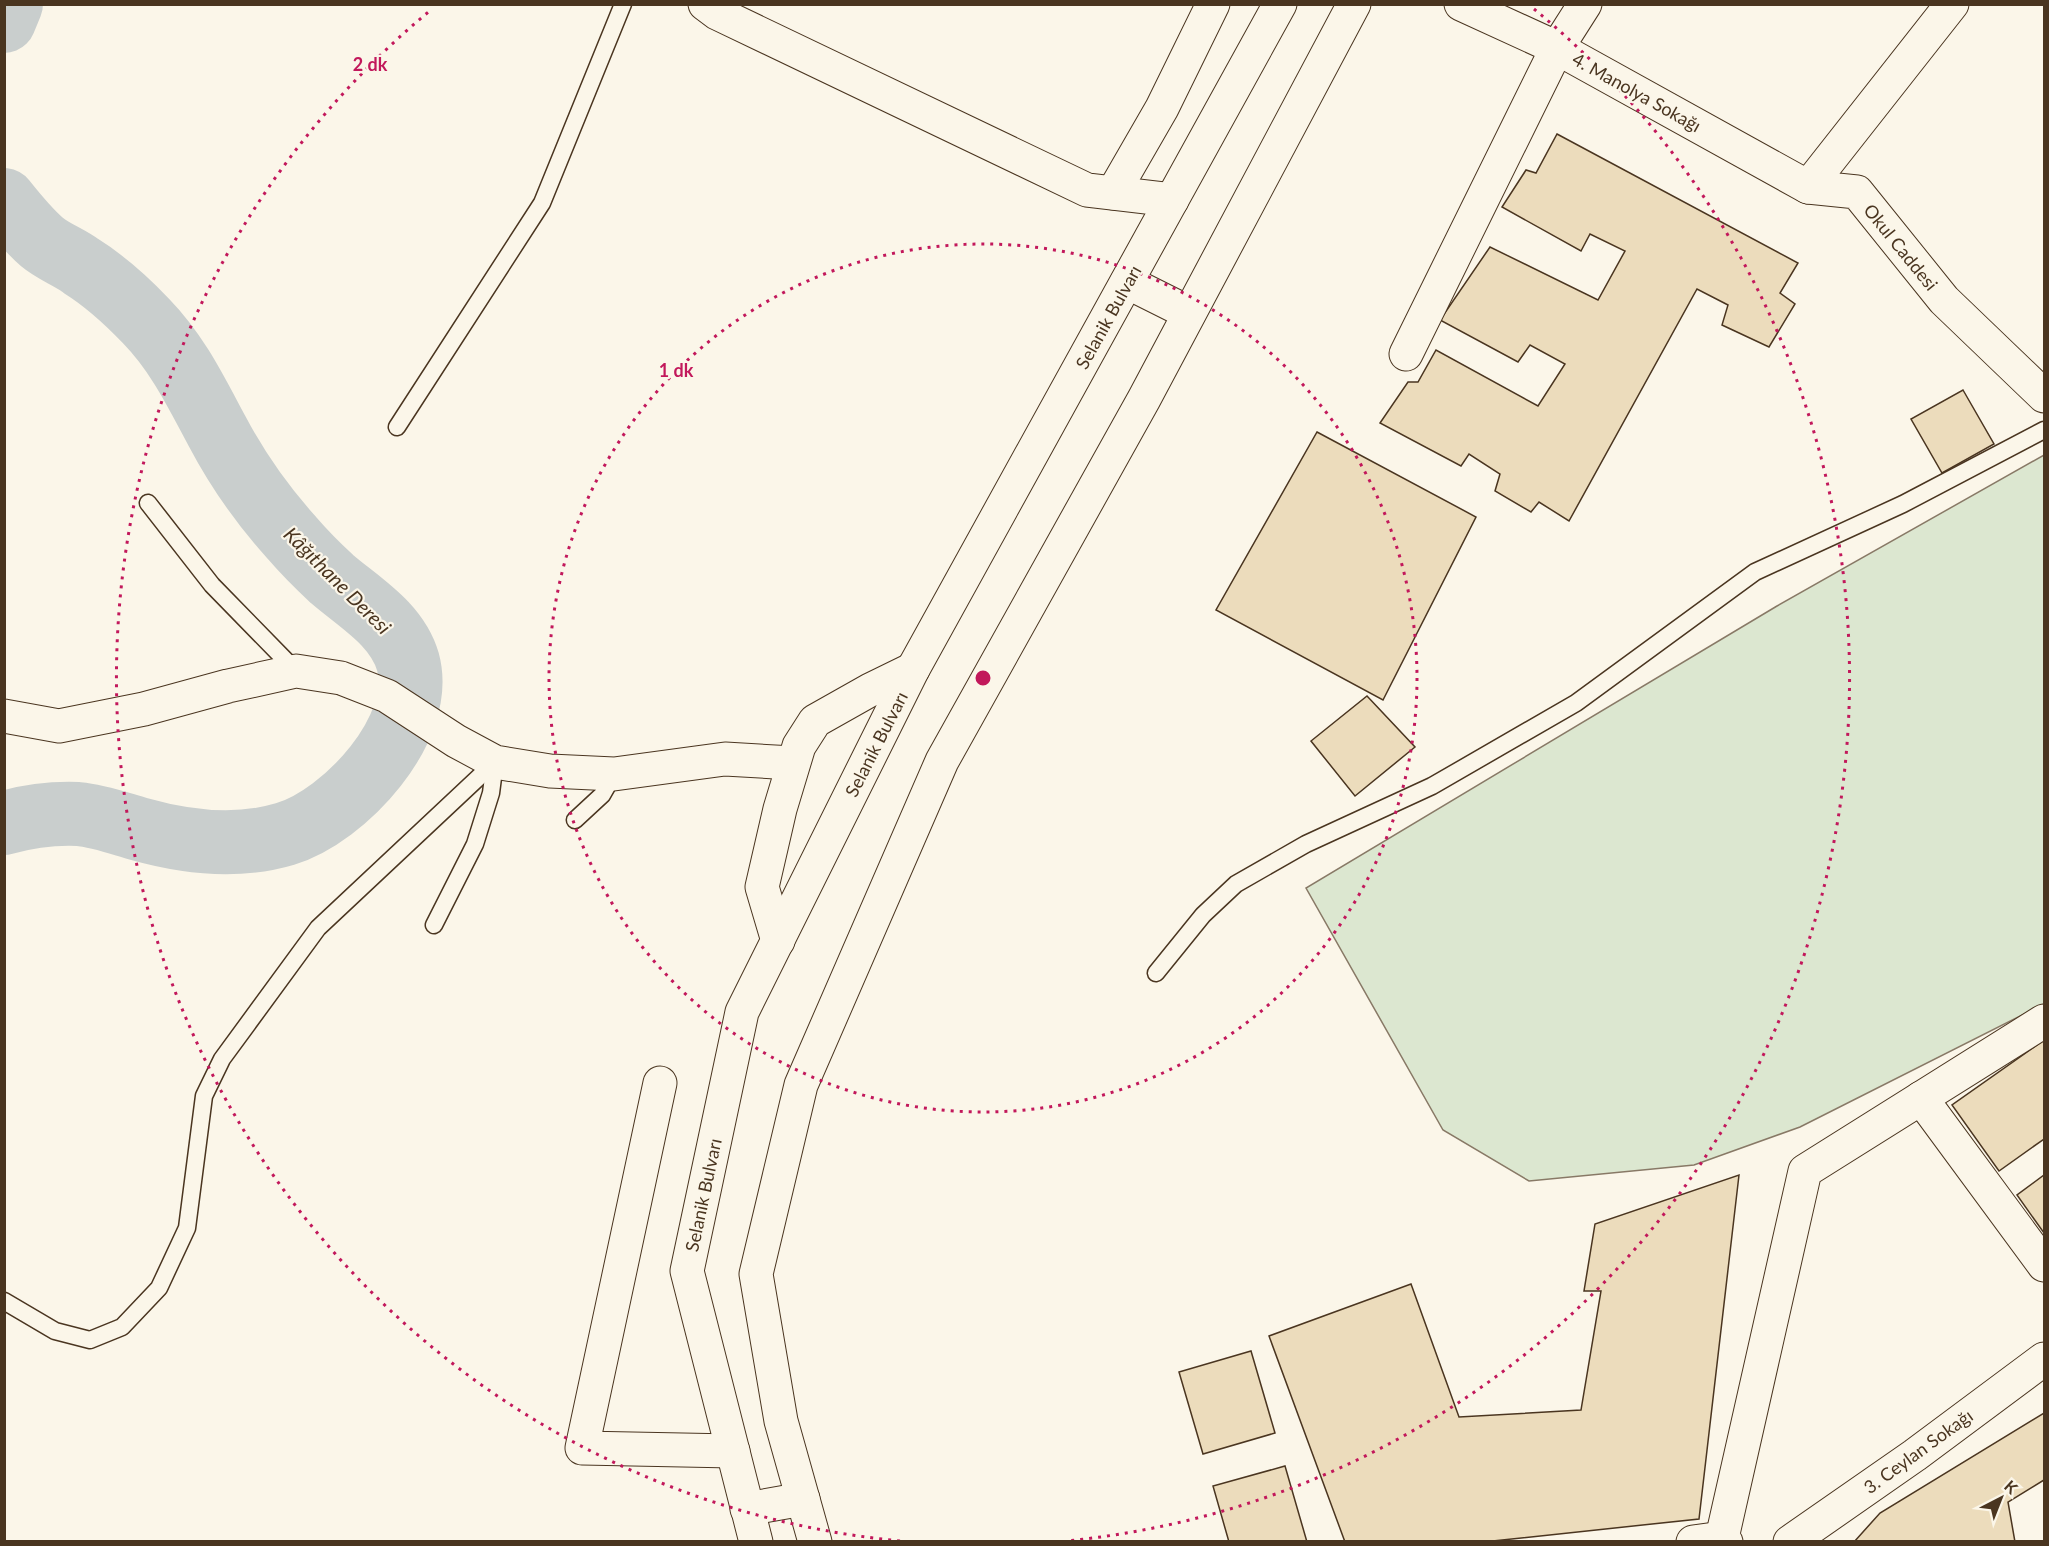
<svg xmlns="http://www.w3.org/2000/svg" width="2049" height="1546" font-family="Lato,sans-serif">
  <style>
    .green { fill: #dce7d0; stroke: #887966; stroke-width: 1.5 }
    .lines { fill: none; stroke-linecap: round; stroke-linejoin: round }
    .river { stroke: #c9cecd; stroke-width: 64 }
    .building { fill: #ecdcbc; stroke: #4a3520; stroke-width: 1.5 }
    .lane-casing { stroke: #4a3520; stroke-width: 19 }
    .street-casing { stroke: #4a3520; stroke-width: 35 }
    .primary-casing { stroke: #4a3520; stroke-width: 35 }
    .lane { stroke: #fbf6e9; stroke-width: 16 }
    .street { stroke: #fbf6e9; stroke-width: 33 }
    .primary { stroke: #fbf6e9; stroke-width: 33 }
    .ring { fill: none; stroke: #c2185b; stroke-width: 3; stroke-dasharray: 3 6 }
    .labels { text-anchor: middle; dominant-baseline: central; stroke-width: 4.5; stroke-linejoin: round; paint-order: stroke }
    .street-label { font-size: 18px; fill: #4a3520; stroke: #fbf6e9 }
    .water-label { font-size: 20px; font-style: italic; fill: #4a3520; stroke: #fbf6e9 }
    .centre { fill: #c2185b; stroke: #fbf6e9; stroke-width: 3 }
    .ring-label { font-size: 18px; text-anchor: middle; font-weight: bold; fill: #c2185b; stroke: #fbf6e9; stroke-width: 4.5; stroke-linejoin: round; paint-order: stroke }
  </style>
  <rect width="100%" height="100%" fill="#fbf6e9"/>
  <!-- green -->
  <path class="green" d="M2044,455V1004L1800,1127L1694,1165L1529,1181L1443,1130L1306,888L1777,606Z"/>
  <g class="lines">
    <!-- river -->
    <g class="river">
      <path d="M4,21L11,4"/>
      <path d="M4,200C16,215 28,230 42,242C54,252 69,257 81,266C105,281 127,301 146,321C178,354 196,392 217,431C237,469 263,506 292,538C304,552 318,566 332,579C360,603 397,624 408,662C426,728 345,816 285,834C238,848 185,842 139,829C118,823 99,816 78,814C53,813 29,816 4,823"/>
    </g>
  </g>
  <!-- building -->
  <g class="building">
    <path d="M1557,134L1798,263L1780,293L1795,304L1769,347L1722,325L1728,305L1697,289L1569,521L1539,502L1531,512L1495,491L1500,474L1469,454L1461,466L1380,423L1408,382H1418L1436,350L1538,406L1565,364L1530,345L1518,362L1440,320L1490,247L1598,300L1625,251L1590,234L1581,251L1502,207L1526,170L1536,173Z"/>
    <path d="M1963,390L1994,444L1942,473L1911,419Z"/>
    <path d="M1317,432L1476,517L1383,700L1216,610Z"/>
    <path d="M1367,696L1415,747L1355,796L1311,741Z"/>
    <path d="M2044,1040V1139L1999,1171L1952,1105Z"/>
    <path d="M1739,1175L1699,1519L1483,1542H1345L1269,1336L1411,1284L1459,1417L1581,1410L1601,1291H1584L1595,1224Z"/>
    <path d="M2044,1175V1233L2017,1195Z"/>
    <path d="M1251,1351L1275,1433L1203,1454L1179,1372Z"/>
    <path d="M2044,1413V1480L2008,1502L2015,1542H1854L1880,1513Z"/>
    <path d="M1285,1466L1307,1542H1229L1213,1486Z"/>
  </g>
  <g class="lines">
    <defs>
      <g id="lane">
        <path d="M397,427L542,203L623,4"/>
        <path d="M148,503L212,585L296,671"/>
        <path d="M575,820L602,795L614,774"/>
        <path d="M434,925L475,844L491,793L495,762"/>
        <path d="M1156,973L1203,915L1236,884L1306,844L1432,786L1576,703L1755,572L1903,504L2044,430"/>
        <path d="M4,1301L55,1331L90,1340L122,1327L159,1288L187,1228L204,1096L222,1059L318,928L495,762"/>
      </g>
      <g id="street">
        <path d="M705,4L717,13L1087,190L1172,200"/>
        <path d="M1461,4L1557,48L1808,187"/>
        <path d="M1952,4L1808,187L1857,192L1944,300L2044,396"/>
        <path d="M1113,193L1162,108L1213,4"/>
        <path d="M1406,354L1557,48L1585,4"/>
        <path d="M4,716L59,726L144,709L228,686L296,671L341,678L387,696L456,741L495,762L550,771L614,774L725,759L793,763"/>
        <path d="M778,941L762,887L780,809L799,746L815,721L870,690L913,669"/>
        <path d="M660,1083L582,1448L733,1451"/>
        <path d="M1921,1098L2044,1265"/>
        <path d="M1722,1538L1805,1171L2044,1021"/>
        <path d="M1693,1542L1722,1538L1726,1542"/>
        <path d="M1790,1542L1915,1455L2044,1359"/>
      </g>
      <g id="primary">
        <path d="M1127,282L1189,313"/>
        <path d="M747,1509L803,1499"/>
        <path d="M756,1542L687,1271L742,1012L913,669L1280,4"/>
        <path d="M815,1542L781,1421L756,1274L801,1085L942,761L1144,399L1354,4"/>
      </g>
    </defs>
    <!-- lane casing -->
    <use href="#lane" class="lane-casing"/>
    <!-- street casing -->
    <use href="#street" class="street-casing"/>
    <!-- primary casing -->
    <use href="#primary" class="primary-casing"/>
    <!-- lane -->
    <use href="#lane" class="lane"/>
    <!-- street -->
    <use href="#street" class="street"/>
    <!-- primary -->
    <use href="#primary" class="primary"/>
  </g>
  <!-- distance rings -->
  <g class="ring">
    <circle cx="983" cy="678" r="434"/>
    <path d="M900 1541A867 867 0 0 1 432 9M1534 9A867 867 0 0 1 1066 1541"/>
  </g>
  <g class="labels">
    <!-- street labels -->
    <g class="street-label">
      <text transform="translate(1637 92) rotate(29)">4. Manolya Sokağı</text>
      <text transform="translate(1901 247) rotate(51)">Okul Caddesi</text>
      <text transform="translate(1108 317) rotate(-61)">Selanik Bulvarı</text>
      <text transform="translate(876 744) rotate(-63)">Selanik Bulvarı</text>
      <text transform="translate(703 1195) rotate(-78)">Selanik Bulvarı</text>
      <text transform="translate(1918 1451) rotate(-36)">3. Ceylan Sokağı</text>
    </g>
    <!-- water labels -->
    <g class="water-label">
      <text transform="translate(338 580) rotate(45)">Kâğıthane Deresi</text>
    </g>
  </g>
  <circle cx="983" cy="678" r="9" class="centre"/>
  <g class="ring-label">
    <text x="370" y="71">2 dk</text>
    <text x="676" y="377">1 dk</text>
  </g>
  <!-- border -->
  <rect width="2049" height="1546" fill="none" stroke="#4a3520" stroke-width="12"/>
  <!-- north arrow -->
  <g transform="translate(2001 1498) rotate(42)" stroke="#fbf6e9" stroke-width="4.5" paint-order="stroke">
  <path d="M0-4.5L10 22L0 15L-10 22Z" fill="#4a3520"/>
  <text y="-9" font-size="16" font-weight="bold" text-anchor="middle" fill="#4a3520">K</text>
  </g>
</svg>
